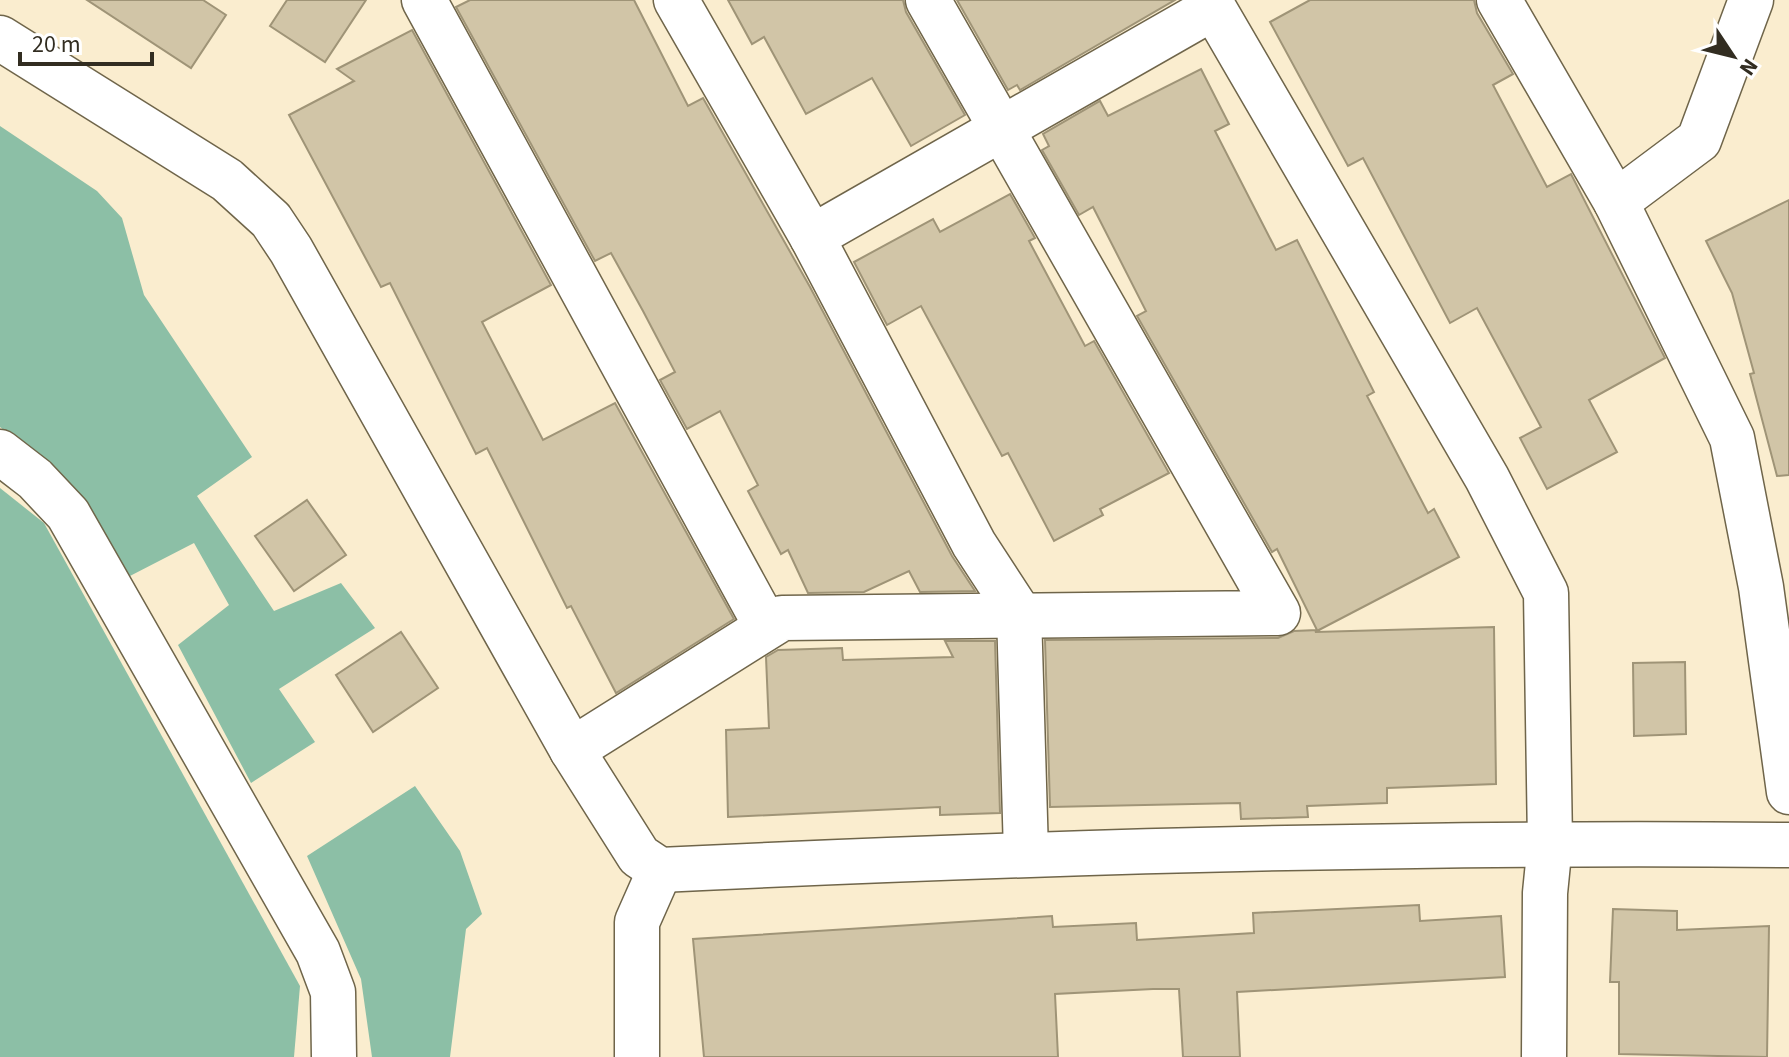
<svg xmlns="http://www.w3.org/2000/svg" width="1789" height="1057" font-family="'Source Sans 3',sans-serif">
  <style>
    .forest { fill: #8cbfa6 }
    .building { fill: #d1c5a7; stroke: #9f9477; stroke-width: 2 }
    .lines { fill: none; stroke-linecap: round; stroke-linejoin: round }
    .street-casing { stroke: #6f654a; stroke-width: 47 }
    .secondary-casing { stroke: #6f654a; stroke-width: 47 }
    .street { stroke: #fff; stroke-width: 44 }
    .secondary { stroke: #fff; stroke-width: 44 }
  </style>
  <rect width="100%" height="100%" fill="#faedcf"/>
  <!-- forest -->
  <g class="forest">
    <path d="M0,126L97,191L122,218L144,295L252,457L197,496L274,611L341,583L375,628L279,689L315,742L251,783L178,645L229,605L194,543L128,577L38,458L0,427Z"/>
    <path d="M0,488L44,523L300,986L294,1057H0Z"/>
    <path d="M415,786L460,851L482,914L466,929L450,1057H372L361,979L307,856Z"/>
  </g>
  <!-- building -->
  <g class="building">
    <path d="M87,0H203L226,15L191,68Z"/>
    <path d="M287,0H366L325,62L270,26Z"/>
    <path d="M470,0H634L688,106L703,98L810,287L952,556L975,591L920,592L909,571L864,592L808,593L788,550L781,554L748,491L758,485L720,411L687,429L660,380L675,372L643,311L611,253L595,261L456,7Z"/>
    <path d="M728,0H903L906,12L965,115L911,146L872,78L806,114L764,37L752,44Z"/>
    <path d="M957,0H1175L1020,90L1017,85L1008,90Z"/>
    <path d="M1310,0H1474L1477,13L1513,74L1493,85L1547,187L1571,174L1665,358L1589,400L1617,452L1547,489L1520,438L1541,427L1477,308L1450,323L1363,158L1348,166L1270,22Z"/>
    <path d="M412,30L551,285L482,322L543,440L615,403L734,619L616,693L571,606L567,608L487,448L476,454L390,283L381,287L289,115L354,81L337,69Z"/>
    <path d="M1201,69L1229,124L1215,131L1276,250L1297,240L1374,392L1367,396L1428,513L1434,509L1459,557L1315,632L1494,627L1496,784L1387,788V803L1307,806L1308,817L1241,819L1240,803L1050,807L1045,640L1278,638L1294,631L1317,630L1277,549L1272,552L1137,316L1146,311L1093,207L1079,215L1042,150L1049,146L1043,134L1100,101L1108,116Z"/>
    <path d="M1010,194L1035,238L1029,241L1085,346L1094,341L1169,473L1100,509L1103,515L1054,541L1008,453L1002,456L921,306L887,325L854,262L933,219L940,232Z"/>
    <path d="M1789,200V475L1777,476L1750,374L1754,373L1732,293L1706,241Z"/>
    <path d="M307,500L346,555L294,591L255,536Z"/>
    <path d="M401,632L438,688L373,732L336,675Z"/>
    <path d="M945,641H995L1000,813L940,815V807L728,817L726,730L769,728L766,657L778,650L842,648L843,660L953,657Z"/>
    <path d="M1685,662L1686,734L1634,736L1633,663Z"/>
    <path d="M1419,905L1420,921L1501,916L1505,977L1237,992L1240,1057H1183L1179,989H1153L1055,994L1058,1057H704L693,939L1052,916L1053,927L1136,923L1137,940L1254,933L1253,913Z"/>
    <path d="M1613,909L1677,911V930L1769,926L1767,1057L1619,1054V982H1610Z"/>
  </g>
  <g class="lines">
    <defs>
      <g id="street">
        <path d="M424,0L766,626"/>
        <path d="M676,0L812,237L974,544L1019,613L1026,853"/>
        <path d="M1499,0L1616,202L1732,438L1761,587L1789,792"/>
        <path d="M1616,202L1699,140L1751,0"/>
        <path d="M812,237L1213,8"/>
        <path d="M0,452L35,479L68,514L318,952L333,992L334,1057"/>
        <path d="M572,750L782,618L1278,613L928,0"/>
        <path d="M637,1057V922L660,870"/>
      </g>
      <g id="secondary">
        <path d="M1209,0L1487,478L1546,593L1550,843L1545,893L1544,1057"/>
        <path d="M0,38L227,180L271,220L291,250L572,750L639,856L660,870C1036,852 1412,841 1789,845"/>
      </g>
    </defs>
    <!-- street casing -->
    <use href="#street" class="street-casing"/>
    <!-- secondary casing -->
    <use href="#secondary" class="secondary-casing"/>
    <!-- street -->
    <use href="#street" class="street"/>
    <!-- secondary -->
    <use href="#secondary" class="secondary"/>
  </g>
  <!-- north arrow -->
  <g transform="translate(1733 56) rotate(125)" stroke="#ffffff" stroke-width="6" paint-order="stroke">
  <path d="M0-6L14 30L0 20L-14 30Z" fill="#322d21"/>
  <text y="-12" font-size="22" font-weight="bold" text-anchor="middle" fill="#322d21">N</text>
  </g>
  <!-- scale -->
  <path d="M20 52v12h132v-12" fill="none" stroke="#322d21" stroke-width="4"/>
  <text x="32" y="52" font-size="24" fill="#322d21" stroke="#ffffff" stroke-width="6" paint-order="stroke">20 m</text>
</svg>
